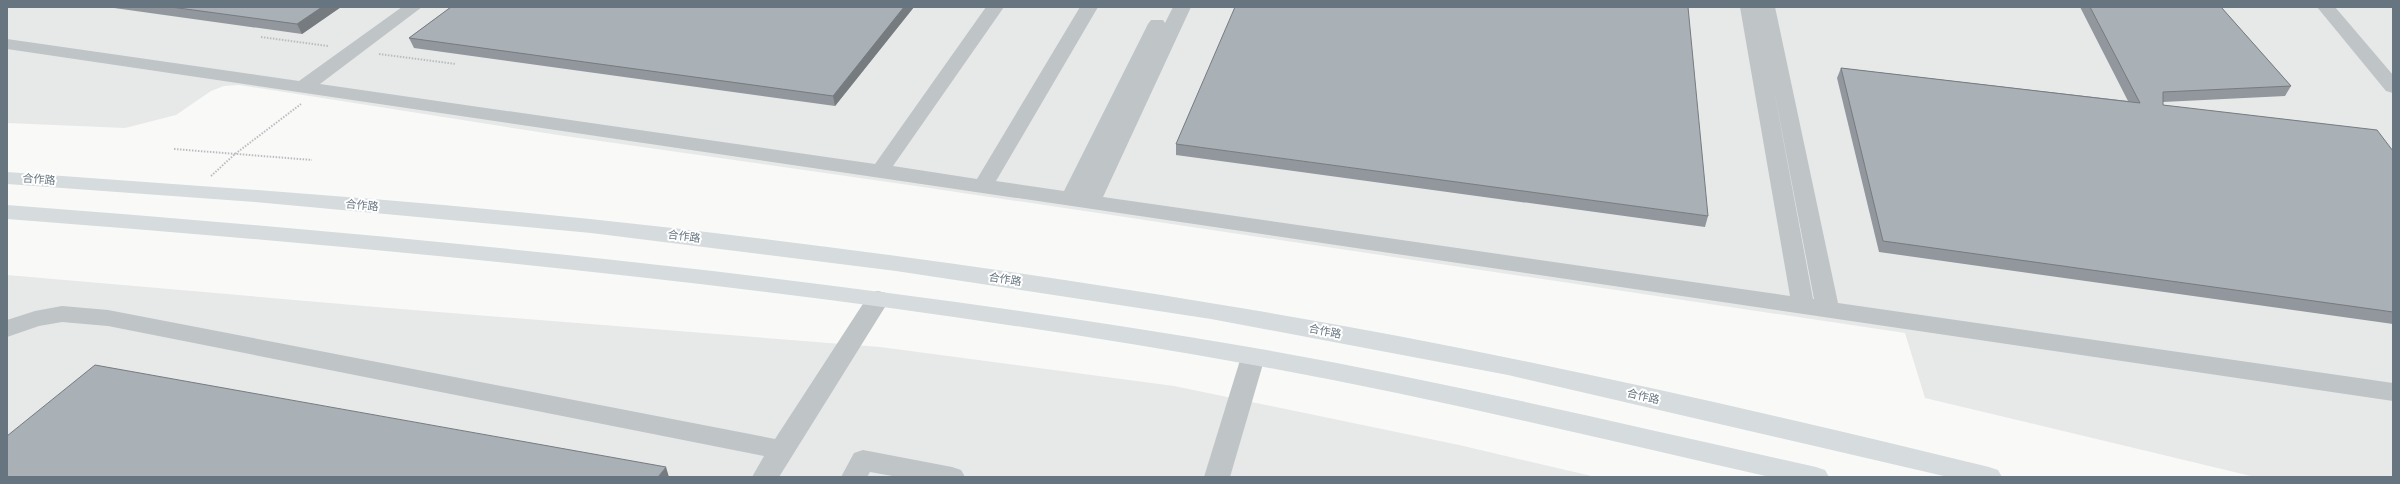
<svg xmlns="http://www.w3.org/2000/svg" width="2400" height="484" font-family="Overpass,'Noto Sans SC',sans-serif">
  <style>
    .built { fill: #e7e8e8 }
    .lines { fill: none; stroke-linecap: round; stroke-linejoin: round }
    .path { stroke: #babdc0; stroke-width: 2; stroke-dasharray: 1.5 1.5; stroke-linecap: butt }
    .minor { fill: #bfc4c7; fill-rule: evenodd }
    .major { fill: #d6dbde; fill-rule: evenodd }
    .wall { fill: #91979d }
    .shaded-wall { fill: #767b7f }
    .building { fill: #a9b0b6; stroke: #767b7f }
    .labels { text-anchor: middle; dominant-baseline: central; stroke-width: 4; stroke-linejoin: round; paint-order: stroke }
    .street-label { font-size: 11px; fill: #667580; stroke: #fff }
  </style>
  <rect width="100%" height="100%" fill="#f9f9f8"/>
  <!-- built -->
  <g class="built">
    <path d="M7,7H2393V477H2255L1925,398L1905,333L916,186L558,135L239,85L224,86L211,91L176,115L125,128L7,123Z"/>
    <path d="M7,275L376,307L880,347L1174,386L1459,445L1596,477H7Z"/>
  </g>
  <g class="lines">
    <!-- path -->
    <g class="path">
      <path d="M261,37L328,46"/>
      <path d="M379,54L456,64"/>
      <path d="M174,149L312,160"/>
      <path d="M211,176L235,154L301,104"/>
    </g>
    <!-- minor -->
    <g class="minor">
      <path d="M402,7H422L320,84L875,164L986,7H1004L893,166L977,179L1080,7H1098L996,181L1064,191L1148,24L1151,20H1163L1165,23L1173,7H1191L1103,197L1790,296L1740,7H1775L1838,303L2393,383V401L7,49V39L299,81ZM1773,85L1814,299H1813Z"/>
      <path d="M2317,7H2335L2393,75V93L2386,91Z"/>
      <path d="M878,291L886,293L890,299L779,477H752L764,456L108,326L62,322L39,326L7,337V320L35,311L62,306L108,310L775,439L870,293Z"/>
      <path d="M1253,348L1262,351L1265,357L1230,477H1204L1241,357L1244,351Z"/>
      <path d="M863,450L952,467L961,470L965,477H898L870,472L867,477H841L854,453Z"/>
    </g>
    <!-- major -->
    <g class="major">
      <path d="M7,172C201,186 396,199 590,219C797,241 1004,269 1210,303C1471,345 1731,404 1989,467L1998,470L2002,477H1948L1508,375L1211,319L896,271L591,233L255,202L7,184Z"/>
      <path d="M7,205C423,237 838,277 1249,347C1439,380 1627,425 1816,467L1825,470L1829,477H1770C1598,438 1426,396 1253,365C841,291 424,251 7,219Z"/>
    </g>
  </g>
  <!-- wall -->
  <g class="wall">
    <path d="M107,7H341L302,34Z"/>
    <path d="M451,7H914L835,106L414,48L409,38Z"/>
    <path d="M2080,7H2221L2291,86L2285,96L2163,102V105L2393,151V324L1879,252L1837,78L1841,68L2128,101Z"/>
    <path d="M1176,144L1708,216L1705,227L1176,155Z"/>
  </g>
  <!-- shaded-wall -->
  <g class="shaded-wall">
    <path d="M322,7H341L302,34L297,24Z"/>
    <path d="M904,7H914L835,106L833,96Z"/>
    <path d="M666,467L669,477H658Z"/>
  </g>
  <!-- building -->
  <g class="building">
    <path d="M171,7H322L297,24Z"/>
    <path d="M451,7H904L833,96L409,38Z"/>
    <path d="M1235,7H1688L1708,216L1176,144Z"/>
    <path d="M2090,7H2221L2291,86L2163,92V105L2377,130L2393,151V312L1883,241L1841,68L2140,103Z"/>
    <path d="M95,365L666,467L658,477H7V436Z"/>
  </g>
  <g class="labels">
    <!-- street labels -->
    <g class="street-label">
      <text transform="translate(39 180) rotate(4)">合作路</text>
      <text transform="translate(362 206) rotate(5)">合作路</text>
      <text transform="translate(684 237) rotate(7)">合作路</text>
      <text transform="translate(1005 280) rotate(9)">合作路</text>
      <text transform="translate(1325 332) rotate(11)">合作路</text>
      <text transform="translate(1643 397) rotate(13)">合作路</text>
    </g>
  </g>
  <!-- border -->
  <rect width="2400" height="484" fill="none" stroke="#667580" stroke-width="16"/>
</svg>
